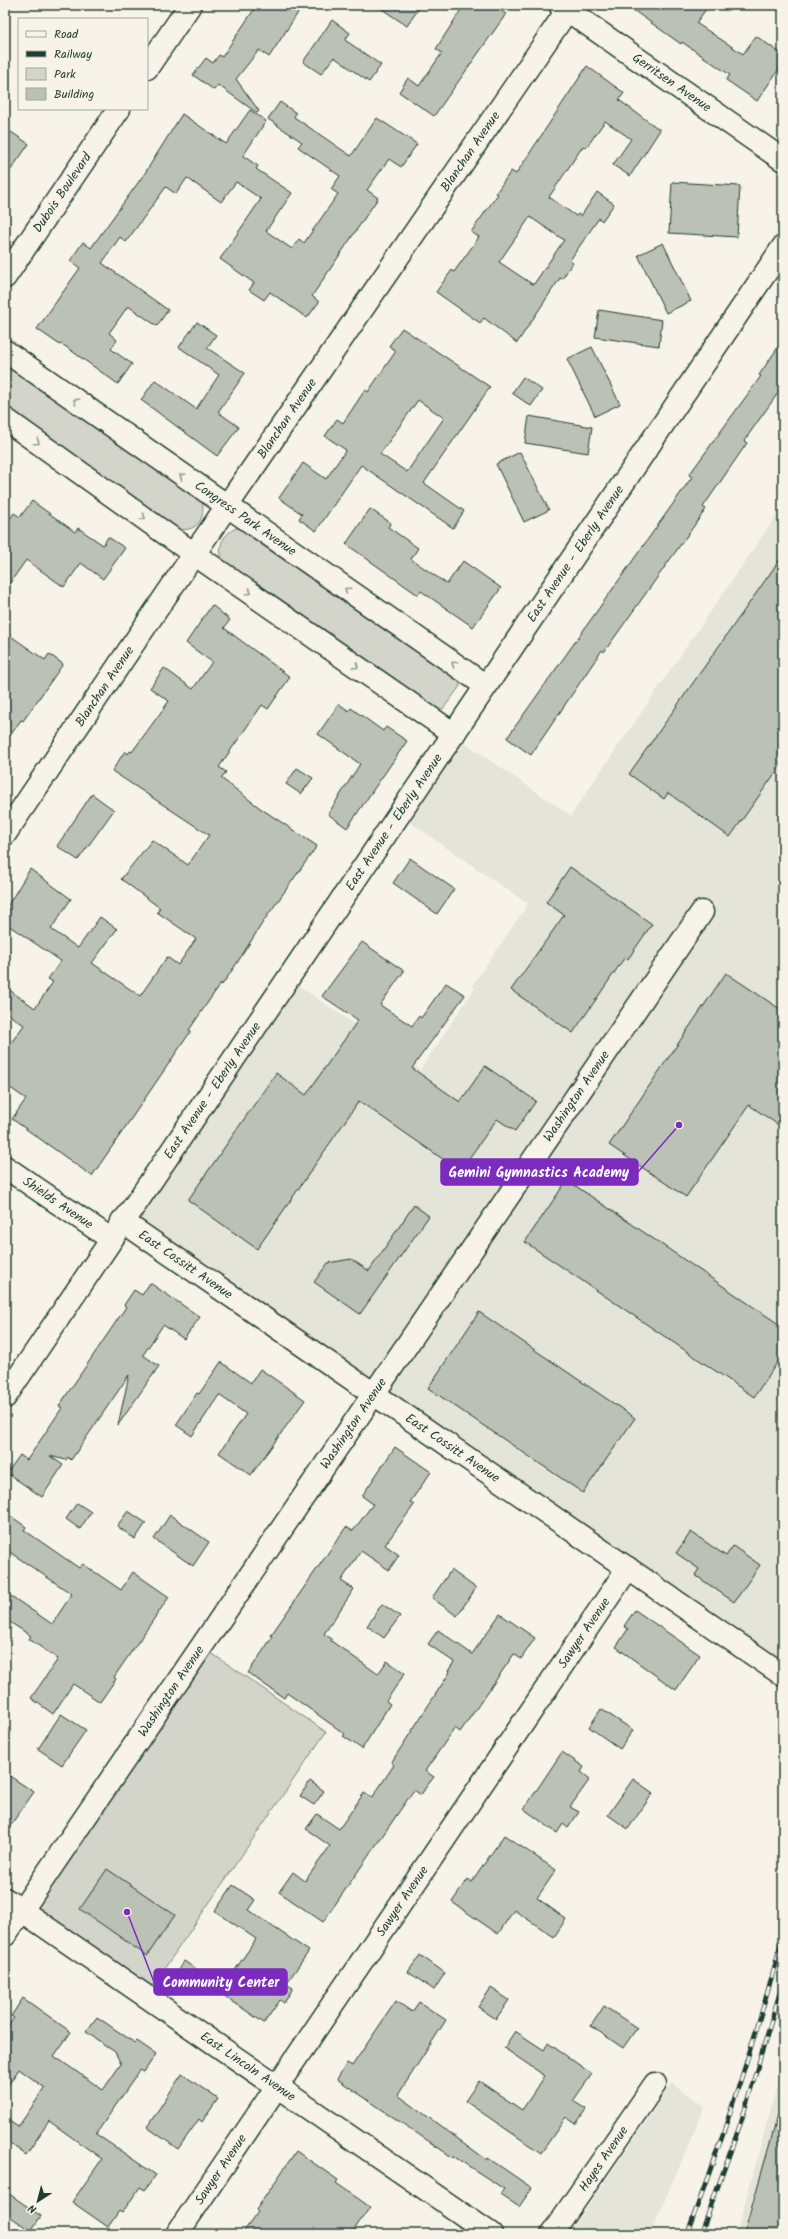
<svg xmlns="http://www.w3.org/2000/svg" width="788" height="2239" font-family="Kalam,sans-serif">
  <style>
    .built { fill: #e5e4d9 }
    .green { fill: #d3d5ca; stroke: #79897f }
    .building { fill: #bbc1b6; stroke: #1f3d34; fill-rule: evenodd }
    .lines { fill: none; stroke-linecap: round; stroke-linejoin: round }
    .minor-casing { stroke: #1f3d34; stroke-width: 25 }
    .major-casing { stroke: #1f3d34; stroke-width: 25 }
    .minor { stroke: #f7f3e8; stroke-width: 22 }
    .major { stroke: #f7f3e8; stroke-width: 22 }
    .rail-casing { stroke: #1f3d34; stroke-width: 4.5 }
    .rail { stroke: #f7f3e8; stroke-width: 3; stroke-dasharray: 9; stroke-linecap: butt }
    .oneway { stroke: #8b988e }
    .labels { text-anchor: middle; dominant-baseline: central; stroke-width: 3; stroke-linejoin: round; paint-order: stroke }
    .street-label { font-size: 13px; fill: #1f3d34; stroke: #f7f3e8 }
    .leader { fill: none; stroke: #7b2cbf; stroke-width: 1.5 }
    .callout-dot { fill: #7b2cbf; stroke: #f7f3e8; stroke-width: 1.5 }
    .callout { fill: #7b2cbf; stroke: #7b2cbf; stroke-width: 1.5 }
    .callout-label { font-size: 14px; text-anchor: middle; font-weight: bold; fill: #fff }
  </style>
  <rect width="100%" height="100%" fill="#f7f3e8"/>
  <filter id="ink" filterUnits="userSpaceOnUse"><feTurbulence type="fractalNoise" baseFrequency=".025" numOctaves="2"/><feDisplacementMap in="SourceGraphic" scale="8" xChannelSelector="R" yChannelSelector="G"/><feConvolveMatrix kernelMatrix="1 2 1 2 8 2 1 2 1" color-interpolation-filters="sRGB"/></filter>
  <g filter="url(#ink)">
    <!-- built -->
    <g class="built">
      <path d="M783,506V1668L120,1212L282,974L420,1070L475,988L472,986L528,904L402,817L455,736L624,852L571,815Z"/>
      <path d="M783,2063V2234H736L753,2174Z"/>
      <path d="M672,2083L705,2107L650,2234H569Z"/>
    </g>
    <!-- green -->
    <g class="green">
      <path d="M5,358L201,498C207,515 199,533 178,529L5,410Z"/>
      <path d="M236,528H242L459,680L460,686L443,709L435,710L223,561C217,547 222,535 236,528Z"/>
      <path d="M204,1648L326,1732L147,1994L26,1911Z"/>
    </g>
    <!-- building -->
    <g class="building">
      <path d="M257,5H303L269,57L259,50L236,79L259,111L257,113L218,85L214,90L193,75L206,58L213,63L219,55L222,57Z"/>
      <path d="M376,5H421L407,26Z"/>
      <path d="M464,5H493L506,14L434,116L399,92L408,78L419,86L442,53L436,49Z"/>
      <path d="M626,5H709L696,23L743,54L756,36L783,55V63L757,101L726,80L730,75L682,42L681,44Z"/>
      <path d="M332,20L350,33L345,40L381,65L369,82L334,57L321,74L303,62Z"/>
      <path d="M587,66L624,93L619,100L660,130L630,176L613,165L631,139L605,121L586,148L583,146L549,197L576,216L578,214L581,216L597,192L614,204L602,221L599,218L570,260L573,262L562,279L560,278L517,343L484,318L480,323L436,292L452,270L454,272L479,237L471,232L498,194L496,193L511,171L516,174ZM530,217L564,240L534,284H532L499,262Z"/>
      <path d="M280,102L296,113L294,117L351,156L377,118L417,144L401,167L389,159L367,190L378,198L312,296L319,302L307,318L270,292L264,300L249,290L254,283L220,259L261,199L236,182L221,202L187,178L176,194L166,187L126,242L120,237L102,263L168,310L157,326L128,306L109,333L117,340L111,349L132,364L118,384L62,344L60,345L37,329L80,268L70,261L83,242L91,248L145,173L182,114L226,144L250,110L266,121L243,156L258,166L256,169L292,193L266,231L292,249L299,239L304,243L338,194L331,189L340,176L298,147L302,142L268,119Z"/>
      <path d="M5,128L29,144L5,178Z"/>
      <path d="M672,182L740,186L737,237L669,233Z"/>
      <path d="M663,243L691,301L666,313L638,255Z"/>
      <path d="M599,310L662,320L659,346L595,337Z"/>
      <path d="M197,322L216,335L207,348L245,373L218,412L239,427L217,456L141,400L155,380L196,409L219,375L179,347Z"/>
      <path d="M402,328L490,387L424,483L464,511L453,528L361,465L316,531L299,519L302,514L279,498L303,463L326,479L346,450L325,436L337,419L343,423L365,390L368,392L396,351L389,346ZM418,400L444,418L407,472L380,454Z"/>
      <path d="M783,340V386L744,441L747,443L703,507L706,509L604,652L602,650L531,755L507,738L692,477L689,475L761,376L759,375Z"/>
      <path d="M592,347L620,404L595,416L567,359Z"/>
      <path d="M523,377L542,390L531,406L512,393Z"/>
      <path d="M529,416L592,427L588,453L525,443Z"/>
      <path d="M520,452L549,510L524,522L496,464Z"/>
      <path d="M32,501L75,532L78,528L103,545L108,537L125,548L103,579L81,563L64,587L26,560L5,590V526L14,513L20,517Z"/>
      <path d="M370,509L391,523L388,527L418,548L411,559L447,584L463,561L501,588L473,627L421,591L418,595L346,544Z"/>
      <path d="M783,555V762L730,837L668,793L664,799L629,774Z"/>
      <path d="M212,605L230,620L224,628L290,677L268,709L262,705L219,767L226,772L221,778L260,808L317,846L263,922L237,963L222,985L221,983L189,1030L191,1031L92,1176L12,1119L26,1099L5,1084V1051L24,1025L5,1012V987L35,1008L53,982L48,979L61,961L5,923V910L30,869L71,899L51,929L78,948L100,917L117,929L92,963L140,996L167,957L178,965L196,939L157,912L160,908L121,879L152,840L188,865L209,835L112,771L125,751L128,754L130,751L132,752L169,701L150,688L164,668L193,689L212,662L186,643Z"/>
      <path d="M5,632L45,660L49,654L63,664L23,721L21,720L5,743Z"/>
      <path d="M339,704L349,711L351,708L383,731L386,727L407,741L347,828L328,814L360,764L318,734Z"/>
      <path d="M297,768L313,778L301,794L286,784Z"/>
      <path d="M92,794L114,810L78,860L57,846Z"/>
      <path d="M410,858L454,889L437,914L393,883Z"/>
      <path d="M570,867L652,924L628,959L625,957L573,1033L511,990L564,915L546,902Z"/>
      <path d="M362,942L404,971L380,1005L412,1026L419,1016L421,1018L446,983L465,995L412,1068L460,1102L485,1066L536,1101L515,1131L497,1119L460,1171L359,1101L257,1249L188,1200L276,1073L306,1095L358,1020L322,996Z"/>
      <path d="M726,973L783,1011V1128L749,1105L686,1197L609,1145Z"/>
      <path d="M567,1180L783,1327V1354L754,1397L525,1242Z"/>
      <path d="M414,1205L429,1216L360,1314L314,1282L328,1263L351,1259L369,1271Z"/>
      <path d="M150,1283L200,1317L184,1339L163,1325L143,1355L159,1366L118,1425L129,1375L71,1460L68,1457L66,1460L50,1456L63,1465L42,1497L7,1473L20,1455L27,1460L62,1408L59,1406L126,1307L124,1305L134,1290L142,1295Z"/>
      <path d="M479,1312L635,1418L583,1493L428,1388Z"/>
      <path d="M221,1362L251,1383L260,1369L305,1400L251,1475L219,1453L246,1414L219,1395L192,1436L176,1425L197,1393L199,1394Z"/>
      <path d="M395,1447L431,1472L410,1502L414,1505L385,1545L399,1555L389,1570L361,1551L341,1581L354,1589L324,1634L332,1639L331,1641L378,1674L387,1661L405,1673L386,1701L390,1704L362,1749L343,1736L345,1734L287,1693L284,1698L248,1673L273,1636L271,1635L346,1527L353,1531L373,1504L362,1496Z"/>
      <path d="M77,1503L91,1512L80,1529L66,1519Z"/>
      <path d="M128,1511L146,1523L135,1539L117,1526Z"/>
      <path d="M5,1512L26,1527L24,1530L79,1568L83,1564L121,1590L133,1572L169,1597L114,1677L116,1679L100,1702L73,1684L53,1714L31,1698L58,1659L29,1639L31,1636L5,1619V1605L11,1596L52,1624L72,1594L5,1549Z"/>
      <path d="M170,1515L209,1542L193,1566L154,1539Z"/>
      <path d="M691,1532L726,1556L733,1546L760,1565L734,1602L695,1575L699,1569L676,1553Z"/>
      <path d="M451,1570L476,1588L457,1616L432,1598Z"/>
      <path d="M382,1604L400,1616L384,1638L367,1626Z"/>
      <path d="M635,1610L700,1655L676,1690L616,1647L628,1629L624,1626Z"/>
      <path d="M500,1614L535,1638L521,1659L514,1654L460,1732L455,1728L425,1771L434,1777L426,1787L421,1795L414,1790L323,1922L279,1892L293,1872L305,1881L330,1846L306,1829L317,1814L339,1829L364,1793L372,1798L394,1765L391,1763L450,1672L448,1671L454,1662L428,1644L438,1630L472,1654Z"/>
      <path d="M601,1709L633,1730L620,1749L589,1727Z"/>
      <path d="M61,1714L86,1730L62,1765L38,1749Z"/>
      <path d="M562,1752L584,1767L581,1772L590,1779L570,1807L579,1812L568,1828L563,1824L557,1833L524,1809Z"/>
      <path d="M5,1773L34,1792L5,1833Z"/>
      <path d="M633,1779L653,1793L628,1829L608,1815Z"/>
      <path d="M310,1781L324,1791L314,1805L300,1796Z"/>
      <path d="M504,1835L556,1870L537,1898L566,1919L554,1937L514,1910L498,1934L452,1902L468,1879L472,1882Z"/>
      <path d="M107,1869L175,1915L147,1956L80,1909Z"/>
      <path d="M233,1885L255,1900L248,1910L309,1951L286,1984L293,1988L284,2003L280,2000L264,2023L213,1988L224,1971L231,1976L256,1939L215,1911Z"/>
      <path d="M420,1955L445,1973L434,1990L408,1972Z"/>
      <path d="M184,1961L202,1973L189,1992L171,1980Z"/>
      <path d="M491,1988L509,2000L496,2019L478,2007Z"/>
      <path d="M23,1998L71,2032L54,2056L103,2090L121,2064L115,2052L86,2032L97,2017L135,2043L137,2041L156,2054L144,2072L140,2070L96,2134L156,2175L145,2190L140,2187L122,2213L119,2211L108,2227L72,2202L102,2159L49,2121L26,2155L5,2140V2118L18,2127L45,2088L19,2069L5,2090V2030L14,2018L11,2016Z"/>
      <path d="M396,2001L412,2012L419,2002L446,2020L398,2095L487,2160L488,2158L532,2188L519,2207L500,2194L504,2189L453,2156L452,2157L337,2079L347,2063L352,2066Z"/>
      <path d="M604,2006L637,2028L623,2048L591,2026Z"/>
      <path d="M515,2031L544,2050L548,2043L592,2074L573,2101L586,2109L576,2124L566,2117L541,2153L465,2101L479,2081L522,2110L545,2076L504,2048Z"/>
      <path d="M182,2074L218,2099L202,2122L199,2119L178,2149L147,2127Z"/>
      <path d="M778,2115L783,2116V2234H744Z"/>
      <path d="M296,2151L338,2180L336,2183L370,2207L351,2234H242L258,2212L256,2210Z"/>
      <path d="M5,2191L41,2216L31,2231L5,2213Z"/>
    </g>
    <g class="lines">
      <defs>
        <g id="minor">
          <path id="s1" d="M560,5L783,160"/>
          <path d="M147,68L190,5"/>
          <path id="s2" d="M5,277L119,109"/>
          <path id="s3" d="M5,351L486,686"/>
          <path d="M5,419L194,554L454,734"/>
          <path id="s4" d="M5,834L194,554L571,5"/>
          <path id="s5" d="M5,1167L111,1239"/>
          <path id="s6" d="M122,1221L783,1675"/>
          <path id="s7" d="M5,1899L491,2234"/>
          <path id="s8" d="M5,1935L702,912"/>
          <path id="s9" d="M177,2234L628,1568"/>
          <path id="s10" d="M552,2234L655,2084"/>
        </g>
        <g id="major">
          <path id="s11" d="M5,1397L783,247"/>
        </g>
      </defs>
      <!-- minor casing -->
      <use href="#minor" class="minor-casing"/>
      <!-- major casing -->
      <use href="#major" class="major-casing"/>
      <!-- minor -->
      <use href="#minor" class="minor"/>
      <!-- major -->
      <use href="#major" class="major"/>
      <defs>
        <g id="rail">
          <path d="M687,2234C724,2136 756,2037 783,1936"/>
          <path d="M701,2234L741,2122L783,1982"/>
        </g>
      </defs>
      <!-- rail casing -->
      <use href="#rail" class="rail-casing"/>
      <!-- rail -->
      <use href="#rail" class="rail"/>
    </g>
    <!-- one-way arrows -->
    <defs><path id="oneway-chevron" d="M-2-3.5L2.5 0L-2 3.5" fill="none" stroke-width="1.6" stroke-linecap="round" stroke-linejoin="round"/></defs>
    <g class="oneway">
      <use href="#oneway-chevron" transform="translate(76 401) rotate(-145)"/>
      <use href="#oneway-chevron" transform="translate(37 442) rotate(35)"/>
      <use href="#oneway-chevron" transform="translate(182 476) rotate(-145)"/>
      <use href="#oneway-chevron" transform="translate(143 517) rotate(35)"/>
      <use href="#oneway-chevron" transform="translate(347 590) rotate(-145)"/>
      <use href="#oneway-chevron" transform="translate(249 592) rotate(35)"/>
      <use href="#oneway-chevron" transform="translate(454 664) rotate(-145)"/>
      <use href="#oneway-chevron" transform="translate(356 666) rotate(35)"/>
    </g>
  </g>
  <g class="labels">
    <!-- street labels -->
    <g class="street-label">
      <text stroke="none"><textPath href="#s1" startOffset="136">Gerritsen Avenue</textPath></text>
      <text stroke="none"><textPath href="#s4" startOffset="826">Blanchan Avenue</textPath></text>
      <text stroke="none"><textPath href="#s2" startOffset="102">Dubois Boulevard</textPath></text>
      <text stroke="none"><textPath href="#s4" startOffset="502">Blanchan Avenue</textPath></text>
      <text stroke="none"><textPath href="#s3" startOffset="293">Congress Park Avenue</textPath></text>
      <text stroke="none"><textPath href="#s11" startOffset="1018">East Avenue - Eberly Avenue</textPath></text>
      <text stroke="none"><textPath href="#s4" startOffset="178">Blanchan Avenue</textPath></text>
      <text stroke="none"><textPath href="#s11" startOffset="694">East Avenue - Eberly Avenue</textPath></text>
      <text stroke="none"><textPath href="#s11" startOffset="370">East Avenue - Eberly Avenue</textPath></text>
      <text stroke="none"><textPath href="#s8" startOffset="1015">Washington Avenue</textPath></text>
      <text stroke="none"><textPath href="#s5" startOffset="64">Shields Avenue</textPath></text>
      <text stroke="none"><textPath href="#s6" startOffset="77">East Cossitt Avenue</textPath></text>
      <text stroke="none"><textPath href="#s8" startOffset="619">Washington Avenue</textPath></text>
      <text stroke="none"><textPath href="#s6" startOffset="401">East Cossitt Avenue</textPath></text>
      <text stroke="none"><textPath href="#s9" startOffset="726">Sawyer Avenue</textPath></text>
      <text stroke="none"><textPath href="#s8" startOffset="295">Washington Avenue</textPath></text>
      <text stroke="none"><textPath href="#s9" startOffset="402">Sawyer Avenue</textPath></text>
      <text stroke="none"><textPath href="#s7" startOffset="295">East Lincoln Avenue</textPath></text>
      <text stroke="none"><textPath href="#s10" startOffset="91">Hayes Avenue</textPath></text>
      <text stroke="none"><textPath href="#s9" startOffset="78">Sawyer Avenue</textPath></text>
    </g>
  </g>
  <!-- callouts -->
  <path class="leader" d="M679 1125L638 1172M127 1912L154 1982"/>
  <g class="callout-dot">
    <circle cx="679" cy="1125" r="4"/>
    <circle cx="127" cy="1912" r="4"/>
  </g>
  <g class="callout">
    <rect x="441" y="1159" width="197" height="26" rx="4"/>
    <rect x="154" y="1969" width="133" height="26" rx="4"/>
  </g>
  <g class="callout-label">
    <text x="539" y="1177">Gemini Gymnastics Academy</text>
    <text x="221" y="1987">Community Center</text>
  </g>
  <!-- margin -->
  <rect width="788" height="2239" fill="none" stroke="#f7f3e8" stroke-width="20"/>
  <rect x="10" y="10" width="768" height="2219" fill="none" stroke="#1f3d34" stroke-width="1.5" filter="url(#ink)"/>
  <!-- legend -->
  <rect x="18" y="18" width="130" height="92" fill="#f7f3e8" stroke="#a1aaa0"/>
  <rect x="26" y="31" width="20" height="6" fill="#f7f3e8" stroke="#a1aaa0"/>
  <text x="54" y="38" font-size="12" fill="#1f3d34">Road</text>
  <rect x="26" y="51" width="20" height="6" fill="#1f3d34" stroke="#a1aaa0"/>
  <text x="54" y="58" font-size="12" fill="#1f3d34">Railway</text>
  <rect x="26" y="68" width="20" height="12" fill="#d3d5ca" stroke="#a1aaa0"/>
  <text x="54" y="78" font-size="12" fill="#1f3d34">Park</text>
  <rect x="26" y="88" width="20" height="12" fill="#bbc1b6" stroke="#a1aaa0"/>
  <text x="54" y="98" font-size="12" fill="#1f3d34">Building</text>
  <!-- north arrow -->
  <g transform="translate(38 2201) rotate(216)" stroke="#f7f3e8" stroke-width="3" paint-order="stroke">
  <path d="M0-3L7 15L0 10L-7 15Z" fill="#1f3d34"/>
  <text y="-6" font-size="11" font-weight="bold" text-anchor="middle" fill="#1f3d34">N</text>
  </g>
</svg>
